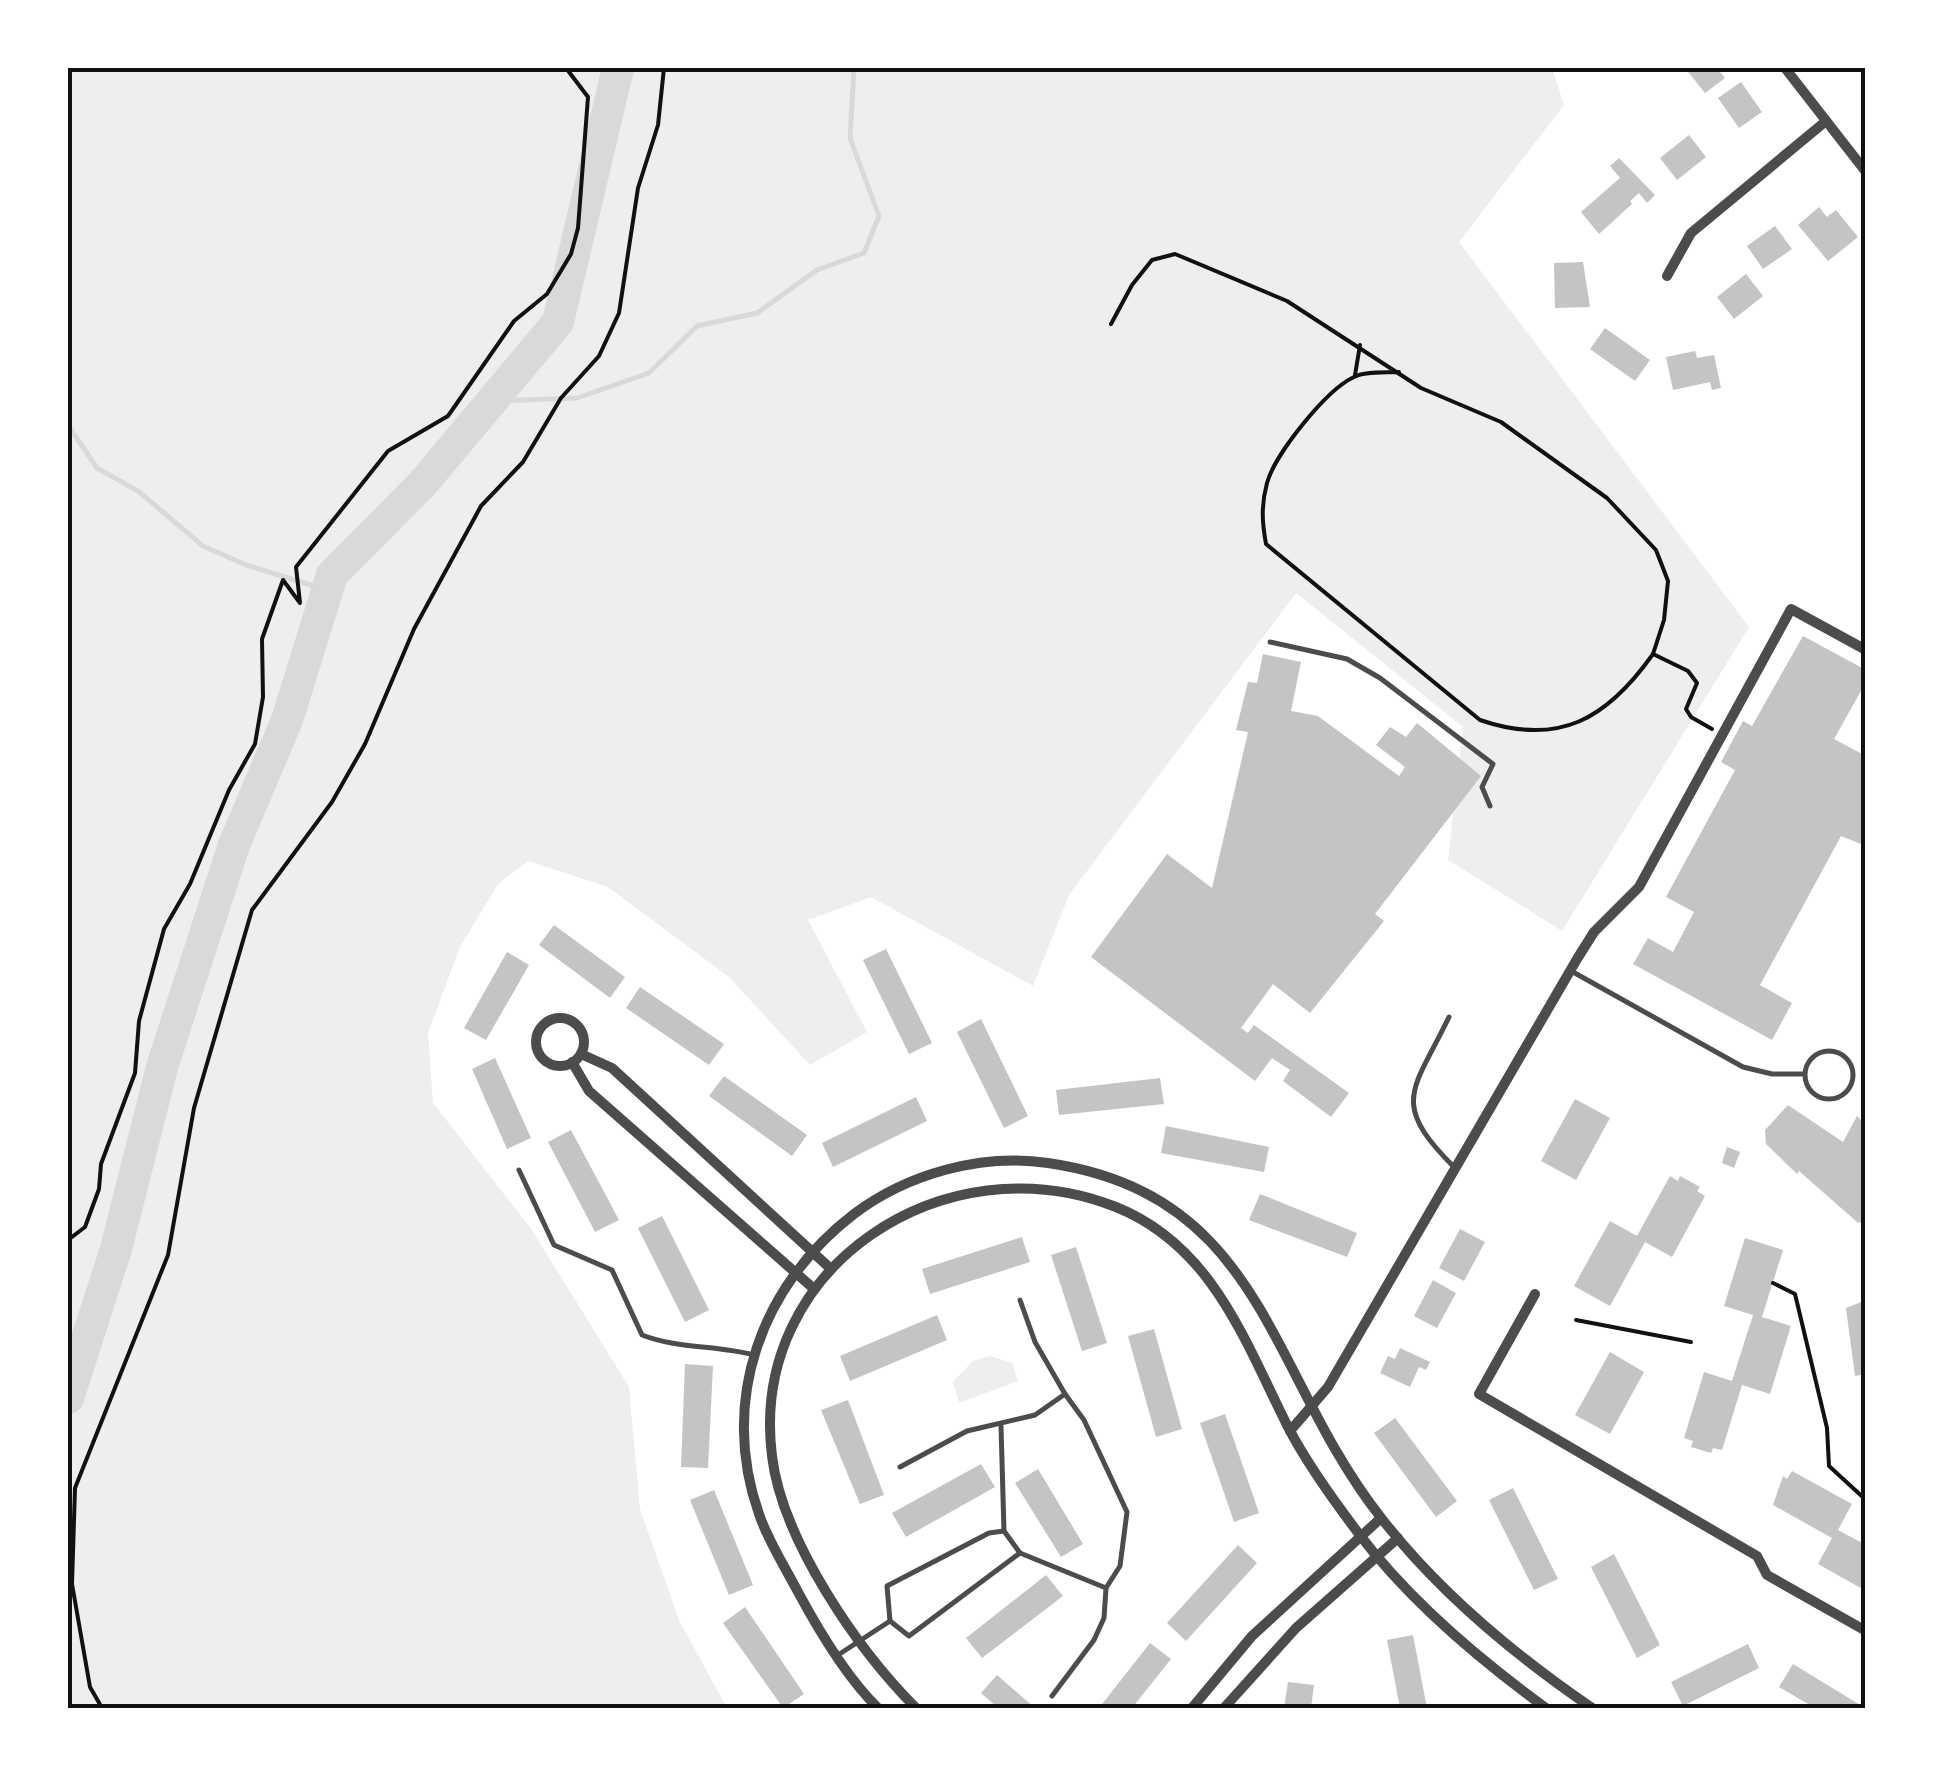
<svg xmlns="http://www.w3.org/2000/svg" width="1933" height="1776" font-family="'Archivo Narrow',sans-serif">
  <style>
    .green { fill: #eee }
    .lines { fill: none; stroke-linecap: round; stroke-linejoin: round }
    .stream { stroke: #d9d9d9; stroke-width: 5 }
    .river { stroke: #d9d9d9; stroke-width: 32 }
    .building { fill: #c4c4c4 }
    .path { stroke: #111; stroke-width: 4 }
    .service { stroke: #4c4c4c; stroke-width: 5 }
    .minor { stroke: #4c4c4c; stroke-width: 10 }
    .neatline { fill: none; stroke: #111; stroke-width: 4 }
  </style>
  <rect width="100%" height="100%" fill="#fff"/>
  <!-- green -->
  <g class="green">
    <path d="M68,68H1552L1564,105L1459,242L1749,627L1562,931L1448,860L1463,727L1296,593L1069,895L1033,986L871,897L808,920L867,1032L810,1065L729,977L608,887L528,861L498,884L460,947L428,1033L433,1103L532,1230L629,1387L640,1509L679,1620L727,1708H68Z"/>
    <path d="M990,1356L1012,1363L1018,1381L959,1403L953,1382L973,1361Z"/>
  </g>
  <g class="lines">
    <!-- stream -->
    <g class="stream">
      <path d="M494,401L577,398L649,373L697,326L757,313L817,270L864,253L879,216L850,138L854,68"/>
      <path d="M68,425L97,468L138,491L203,546L246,565L327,590"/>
    </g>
    <!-- river -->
    <path class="river" d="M68,1398L116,1249L162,1067L234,845L287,720L332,575L424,482L558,322L618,68"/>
  </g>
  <!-- building -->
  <g class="building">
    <path d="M1685,68H1717L1725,78L1705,93Z"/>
    <path d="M1741,82L1762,112L1739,128L1718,98Z"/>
    <path d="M1689,135L1706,157L1677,180L1660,158Z"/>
    <path d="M1619,158L1655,195L1647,203L1639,193L1630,201L1632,204L1599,234L1581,212L1620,178L1610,166Z"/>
    <path d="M1819,207L1827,217L1836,210L1858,237L1828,261L1798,225Z"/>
    <path d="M1775,226L1792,249L1763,269L1747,246Z"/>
    <path d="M1583,262L1590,307L1555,308L1554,263Z"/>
    <path d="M1746,274L1763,296L1734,319L1717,297Z"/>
    <path d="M1605,328L1650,360L1635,381L1590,349Z"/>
    <path d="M1695,351L1697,358L1714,355L1721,388L1712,390L1710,382L1673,390L1666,357Z"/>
    <path d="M1803,636L1866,670V682L1834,739L1866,756V846L1841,836L1760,985L1792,1003L1772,1040L1633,964L1648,938L1673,952L1694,912L1666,897L1735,770L1721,762L1743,721L1752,726Z"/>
    <path d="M1263,654L1301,662L1291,711L1318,716L1399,776L1405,767L1376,745L1390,727L1406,737L1417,723L1481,776L1375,914L1384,921L1310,1013L1273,984L1241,1028L1248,1033L1254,1025L1349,1093L1331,1117L1283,1081L1290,1070L1272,1058L1255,1081L1091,957L1167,854L1212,888L1248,732L1236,730L1248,682L1257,683Z"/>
    <path d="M554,925L625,977L610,998L539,945Z"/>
    <path d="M886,949L932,1043L909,1054L863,960Z"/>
    <path d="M507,952L529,965L486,1040L464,1028Z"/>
    <path d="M640,987L724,1044L709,1065L626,1008Z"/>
    <path d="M981,1019L1028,1116L1004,1128L957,1032Z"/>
    <path d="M495,1058L531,1138L507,1149L472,1069Z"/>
    <path d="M724,1076L807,1135L792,1156L709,1096Z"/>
    <path d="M1160,1078L1164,1104L1059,1115L1056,1090Z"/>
    <path d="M916,1097L927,1121L833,1167L822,1143Z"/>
    <path d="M1575,1099L1610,1118L1576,1180L1541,1161Z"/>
    <path d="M1788,1105L1843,1142L1857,1116L1861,1120L1866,1115V1224L1857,1222L1799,1171L1797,1174L1766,1144L1765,1130Z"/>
    <path d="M1166,1126L1269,1147L1264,1172L1161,1153Z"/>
    <path d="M571,1130L619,1220L595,1232L548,1142Z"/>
    <path d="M1727,1147L1740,1152L1734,1168L1722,1163Z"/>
    <path d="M1670,1176L1678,1181L1680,1176L1700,1187L1697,1191L1705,1196L1672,1257L1645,1242L1610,1306L1574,1286L1610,1221L1637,1236Z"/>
    <path d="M1260,1194L1357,1233L1347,1257L1249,1220Z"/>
    <path d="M662,1216L709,1310L685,1322L638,1228Z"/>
    <path d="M1460,1229L1485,1242L1464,1281L1439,1268Z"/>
    <path d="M1022,1237L1030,1262L930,1294L922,1269Z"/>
    <path d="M1745,1238L1783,1250L1762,1317L1791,1326L1770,1394L1742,1385L1722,1450L1713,1448L1711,1453L1691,1447L1693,1441L1684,1438L1704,1372L1732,1381L1753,1315L1724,1306Z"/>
    <path d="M1076,1247L1107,1343L1082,1351L1051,1255Z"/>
    <path d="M1433,1280L1456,1293L1437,1328L1414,1316Z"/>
    <path d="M1866,1300V1374L1855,1376L1846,1308Z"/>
    <path d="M937,1315L947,1340L850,1381L840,1356Z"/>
    <path d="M1154,1329L1182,1429L1156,1437L1128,1336Z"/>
    <path d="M1400,1348L1430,1362L1426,1370L1419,1367L1410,1387L1380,1373L1388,1356L1395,1359Z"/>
    <path d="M1610,1352L1644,1372L1610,1434L1575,1415Z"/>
    <path d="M685,1364L713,1366L708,1468L681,1467Z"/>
    <path d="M848,1400L884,1495L860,1504L821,1410Z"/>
    <path d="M1225,1414L1259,1513L1234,1522L1200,1423Z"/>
    <path d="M1395,1418L1457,1501L1436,1517L1374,1433Z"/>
    <path d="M981,1464L995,1487L906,1537L892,1513Z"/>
    <path d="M1038,1469L1083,1544L1061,1557L1015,1483Z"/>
    <path d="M1792,1471L1852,1504L1838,1530L1866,1545V1591L1818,1564L1832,1538L1773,1505L1783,1476L1787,1479Z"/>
    <path d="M1513,1488L1558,1579L1534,1590L1489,1500Z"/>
    <path d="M714,1490L753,1585L729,1595L690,1500Z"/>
    <path d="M1238,1545L1257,1563L1186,1641L1167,1623Z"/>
    <path d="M1614,1554L1660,1645L1637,1658L1591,1567Z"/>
    <path d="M1046,1575L1063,1596L982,1658L966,1638Z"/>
    <path d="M745,1607L804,1694L783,1708L723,1623Z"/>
    <path d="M1413,1635L1427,1708H1400L1387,1640Z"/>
    <path d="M1150,1643L1171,1659L1132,1708H1099Z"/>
    <path d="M1748,1644L1759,1668L1683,1706L1671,1682Z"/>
    <path d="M1793,1664L1865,1708H1815L1779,1687Z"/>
    <path d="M997,1675L1035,1708H998L981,1693Z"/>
    <path d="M1288,1682L1314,1685L1311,1708H1284Z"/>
  </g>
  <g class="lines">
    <!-- path -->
    <g class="path">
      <path d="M1111,324L1132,285L1152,260L1175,254L1287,301L1421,388L1501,422L1607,498L1656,550L1668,581L1664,620L1653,654L1688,671L1697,683L1686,709L1691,717L1712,729"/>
      <path d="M1399,372C1386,373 1366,371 1354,377C1326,390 1275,454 1267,483C1261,505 1262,522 1266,544L1480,720C1559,747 1607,719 1653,654"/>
      <path d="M1355,375L1360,345"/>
      <path d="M68,1240L85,1227L99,1189L101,1164L135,1073L139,1021L164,929L190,884L229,790L255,744L263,697L262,639L283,580L300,603L296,567L388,451L448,416L514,321L547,294L571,254L578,228L588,97L566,68"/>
      <path d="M1773,1283L1795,1294L1827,1428L1829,1466L1866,1500"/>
      <path d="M1576,1320L1691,1342"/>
      <path d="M102,1708L90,1687L72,1584L75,1488L168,1255L194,1108L252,910L332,802L365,744L414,629L481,506L523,462L561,398L599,356L619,313L638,188L658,125L664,68"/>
    </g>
    <!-- service -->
    <g class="service">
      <path d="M1270,642L1347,659L1380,678L1493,764L1482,787L1490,806"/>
      <path d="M1573,972L1743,1067L1772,1074H1804"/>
      <path d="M1449,1017C1414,1090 1389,1102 1453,1166"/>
      <circle cx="1829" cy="1075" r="24"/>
      <path d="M519,1170L554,1245L612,1270L642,1335C678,1349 717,1345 754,1355"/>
      <path d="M1020,1300L1035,1342L1065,1394"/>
      <path d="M1001,1426L1004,1531L1020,1553L1106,1588"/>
      <path d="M900,1467L967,1431L1035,1415L1065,1394L1084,1420L1127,1512L1120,1566L1106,1588L1104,1618L1094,1640L1052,1696"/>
      <path d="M1004,1531L989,1533L887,1586L890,1621L909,1636L1020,1553"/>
      <path d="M838,1655L890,1621"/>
    </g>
    <!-- minor -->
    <g class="minor">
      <path d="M1785,68L1866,172"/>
      <path d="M1667,276L1691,233L1826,121"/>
      <circle cx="560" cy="1042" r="24"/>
      <path d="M581,1054L612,1068L831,1269"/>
      <path d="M572,1062L589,1091L813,1288"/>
      <path d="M1535,1294L1479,1394L1757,1556L1767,1575L1866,1631"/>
      <path d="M1290,1431L1328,1387L1577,959L1594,932L1639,887L1791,609L1866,650"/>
      <path d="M878,1708C846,1677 819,1631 798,1592C785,1567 768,1541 759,1514C719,1401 761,1285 854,1214C907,1174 981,1153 1048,1163C1266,1195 1267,1374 1382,1519C1439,1592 1516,1656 1592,1708"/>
      <path d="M916,1708C858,1650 782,1540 772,1456C748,1266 946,1139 1116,1207C1213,1246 1245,1342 1288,1427C1307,1464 1334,1501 1359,1534C1409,1600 1480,1660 1546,1708"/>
      <path d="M1192,1708L1252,1636L1381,1518"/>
      <path d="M1224,1708L1296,1628L1398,1538"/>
    </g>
  </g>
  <!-- border -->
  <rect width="1933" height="1776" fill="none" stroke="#ffffff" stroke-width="140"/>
  <rect x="70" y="70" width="1793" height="1636" class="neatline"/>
</svg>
